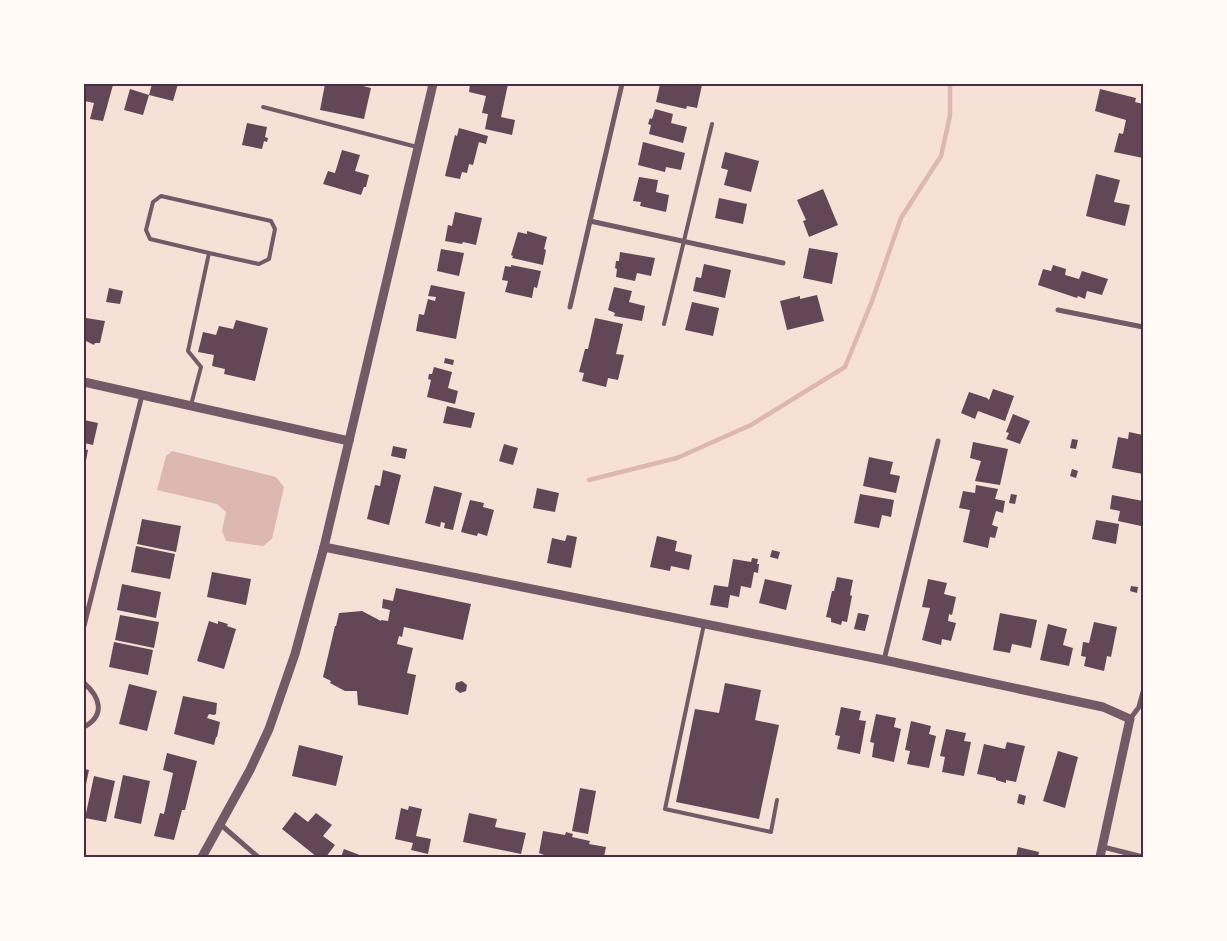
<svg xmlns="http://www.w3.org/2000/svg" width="1227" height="941" font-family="'Libre Baskerville',serif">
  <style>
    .water { fill: #dcb8b0 }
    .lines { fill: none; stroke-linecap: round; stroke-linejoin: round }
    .stream { stroke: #dcb8b0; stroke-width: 4.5 }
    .building { fill: #644757 }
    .service { stroke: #755966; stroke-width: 4 }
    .minor { stroke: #755966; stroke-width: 5 }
    .tertiary { stroke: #755966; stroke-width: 9 }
    .neatline { fill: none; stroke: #4a2c40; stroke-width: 2 }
  </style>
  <rect width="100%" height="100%" fill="#f7e1d7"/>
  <!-- water -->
  <path class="water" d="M172,451L276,477L284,487L272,539L263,546L226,541L222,531L226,512L217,504L157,490L166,456Z"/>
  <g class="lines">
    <!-- stream -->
    <path class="stream" d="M589,480L677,458L751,425L845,367L872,301L901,218L941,156L950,116V84"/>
  </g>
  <!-- building -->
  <g class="building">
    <path d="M84,84H106L113,85L103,121L90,119L94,103L84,101Z"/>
    <path d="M152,84H178L173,101L149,95Z"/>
    <path d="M325,84H359V85L371,88L364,119L320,110Z"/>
    <path d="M470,84H508L501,117L515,120L512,135L485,129L488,114L482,113L486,96L469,92Z"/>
    <path d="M660,84H695L702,85L697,108L687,106L686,109L656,102Z"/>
    <path d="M130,89L149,95L143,115L124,110Z"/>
    <path d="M1100,89L1136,98L1135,102L1143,104V158L1114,152L1119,133L1123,134L1126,120L1095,111Z"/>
    <path d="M655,109L673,114L671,123L687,127L683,143L649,134L651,125L648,124L650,118L652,119Z"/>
    <path d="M247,123L267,127L265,137L268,138L267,142L264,141L262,149L242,145Z"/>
    <path d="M459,128L488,136L486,144L479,142L473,165L469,164L467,173L462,172L460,179L445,176L455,135L457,136Z"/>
    <path d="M643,142L685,153L681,170L666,167L665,172L638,165Z"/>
    <path d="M342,150L360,155L355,171L369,175L366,187H364L361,195L323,184L328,171L335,173Z"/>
    <path d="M725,152L759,161L751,192L724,185L728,170L721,168Z"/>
    <path d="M1096,174L1120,180L1114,202L1130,205L1125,226L1086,216Z"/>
    <path d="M639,177L658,180L656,192L669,195L666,212L640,206L641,202L633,201Z"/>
    <path d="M823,189L838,225L809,237L803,221L806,220L797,200Z"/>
    <path d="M719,198L747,204L743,224L715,218Z"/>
    <path d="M455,212L482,218L476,245L463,242L462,244L445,241L448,225L452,226Z"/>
    <path d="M527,231L547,237L544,249L546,250L543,265L512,258L513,256L511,255L518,232L527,234Z"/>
    <path d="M809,248L838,253L832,284L803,278Z"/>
    <path d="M441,249L464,253L459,276L437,271Z"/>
    <path d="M620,252L655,258L651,276L637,273L635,281L616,277L617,269L615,268L616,261H619Z"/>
    <path d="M704,264L731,270L725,298L693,291L696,277L701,278Z"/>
    <path d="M511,265L541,271L537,288L534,287L532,298L505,292L508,281L502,280L505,266L511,267Z"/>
    <path d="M1053,265L1066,269L1065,275L1079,279L1082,271L1108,279L1102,295L1087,291L1085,299L1078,296L1077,298L1038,285L1043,269L1051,271Z"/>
    <path d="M431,285L465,292L456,339L416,331L419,314L424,315L428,299L435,301L436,297L428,296Z"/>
    <path d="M614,287L632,291L629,302L645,306L642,321L614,316L615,313L608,310Z"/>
    <path d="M109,288L123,291L120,304L106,302Z"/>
    <path d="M817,295L824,321L787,330L780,301L800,296V299Z"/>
    <path d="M692,302L719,308L713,336L685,330Z"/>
    <path d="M86,318L105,321L100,343H95L94,345L84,340Z"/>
    <path d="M595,318L623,324L616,354L624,355L618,380L608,378L606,387L582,381L584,373L579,372L585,349H588Z"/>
    <path d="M236,320L268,328L255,381L224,374L225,369L212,366L214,355L198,352L203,332L216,335L219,326L233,329Z"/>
    <path d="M445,358L454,360L453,365L444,363Z"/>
    <path d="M434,367L452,372L448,388L458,391L455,404L427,397L431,380L428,379L429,374H432Z"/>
    <path d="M993,389L1014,396L1005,421L978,411L975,419L961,413L969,392L987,398L989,400Z"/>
    <path d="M447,406L475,413L471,428L443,423Z"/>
    <path d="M1013,414L1030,421L1020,444L1006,439L1009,433L1006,432Z"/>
    <path d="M84,420L98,423L93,445L84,443Z"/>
    <path d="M1129,432L1143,435V474L1112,468L1118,437L1128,439Z"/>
    <path d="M1072,439L1078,440L1076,449L1070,448Z"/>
    <path d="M973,442L1008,449L1000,485L975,481L981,461L970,458Z"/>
    <path d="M504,444L518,448L513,465L499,461Z"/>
    <path d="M393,446L407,449L405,459L391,456Z"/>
    <path d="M84,449L88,450L85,466H84Z"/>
    <path d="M869,457L893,462L890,474L900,476L896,493L863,486Z"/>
    <path d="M1072,469L1078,471L1076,478L1070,476Z"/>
    <path d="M383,470L401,475L389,525L367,519L375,485L380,486Z"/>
    <path d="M976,485L998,489L995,499L1005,501L1003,513L996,511L992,525L998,527L995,538L990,537L988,548L963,542L970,510L959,508L963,491L975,493Z"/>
    <path d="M434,486L462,493L453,530L444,528L445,523L441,522L440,527L425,523Z"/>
    <path d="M537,488L559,493L555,512L533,508Z"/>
    <path d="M860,494L894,500L891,517L882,515L879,528L854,523Z"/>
    <path d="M1011,494L1017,495L1015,504L1009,503Z"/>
    <path d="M1112,495L1143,501V516L1141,526L1118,521L1120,511L1110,509Z"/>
    <path d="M470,500L484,503L483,507L494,510L487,536L478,533L477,536L461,532Z"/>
    <path d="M142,519L181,526L176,552L137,544Z"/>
    <path d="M1096,520L1119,524L1116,544L1092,539Z"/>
    <path d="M567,535L577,537L571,568L547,563L552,538L565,541Z"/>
    <path d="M657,536L677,541L675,551L692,555L689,570L671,566L670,571L650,567Z"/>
    <path d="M136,546L175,554L170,579L131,572Z"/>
    <path d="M772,550L780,552L778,559L770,557Z"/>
    <path d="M752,558L758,559L757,564H759L758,573L754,572L751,588L741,586L739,597L730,595L728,608L710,605L714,585L728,587L733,559L751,562Z"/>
    <path d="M212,572L251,579L246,605L207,597Z"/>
    <path d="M837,577L853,580L850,595L852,596L847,622L842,621L841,625L831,622V618L826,617L832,591H834Z"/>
    <path d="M765,579L792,585L786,610L759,603Z"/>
    <path d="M928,579L947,583L944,594L956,597L952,615L949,614L948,621L956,623L951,641L942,639L941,645L922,640L930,608L922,607Z"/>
    <path d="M122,584L161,592L156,618L117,610Z"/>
    <path d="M1131,586L1138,587L1137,593L1130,591Z"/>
    <path d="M396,588L471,604L463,640L404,627L402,637L399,636L397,644L413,648L407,673L416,675L408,715L358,705L357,691H345L330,683L331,681L323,677L335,626H336L339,613L362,611L381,621V620L388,621L390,610L382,608L383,599L393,601Z"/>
    <path d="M858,613L869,615L865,631L854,629Z"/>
    <path d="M1000,613L1037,620L1031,648L1012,644L1010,653L993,650Z"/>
    <path d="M120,615L159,622L154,648L115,640Z"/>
    <path d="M209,621L218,624V621L228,624L227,626L236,629L224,669L197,661Z"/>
    <path d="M1094,622L1117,627L1111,657L1107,656L1104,671L1084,666L1086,657L1081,656L1083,642L1089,643Z"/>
    <path d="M1048,624L1067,629L1063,645L1073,648L1069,666L1040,660Z"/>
    <path d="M114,642L153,650L148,675L109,667Z"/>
    <path d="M462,681L467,685L466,691L460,693L455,689L456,683Z"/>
    <path d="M725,683L761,690L755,720L779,725L759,819L676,802L695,709L719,713Z"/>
    <path d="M129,684L157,691L147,731L119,724Z"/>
    <path d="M183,696L217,703L216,714L214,715L209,714L207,718L220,722L217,737H216L214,745L174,734Z"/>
    <path d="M841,707L861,711L859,720L866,721L860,754L837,749L840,736L835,735Z"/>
    <path d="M876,714L896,718L894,727L901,729L894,762L872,757L874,743L870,742Z"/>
    <path d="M911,721L931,726L929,734L936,736L929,768L907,764L910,751L905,750Z"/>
    <path d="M946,729L966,733L964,741L971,742L964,776L942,772L945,757L940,756Z"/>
    <path d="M1007,742L1025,746L1016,782L1006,780V783L996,780V778L977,774L984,744L1005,749Z"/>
    <path d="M299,745L343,756L336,786L292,776Z"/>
    <path d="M1058,751L1078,757L1065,808L1043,801Z"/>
    <path d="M167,753L197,761L185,810H182L174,840L154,836L160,813L164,814L173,773L163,770Z"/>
    <path d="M84,769L89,770L85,789H84Z"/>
    <path d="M123,775L150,781L141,824L114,818Z"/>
    <path d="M94,776L115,781L106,822L85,818Z"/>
    <path d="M580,788L596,791L588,834L572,831Z"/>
    <path d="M1019,794L1026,796L1024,805L1017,803Z"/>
    <path d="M409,806L422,809L416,836L431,839L428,854L411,850L413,843L395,839L401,808L408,810Z"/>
    <path d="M295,812L308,822L316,813L332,825L323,836L335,845L326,857H317L282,829Z"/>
    <path d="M469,813L497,819L495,827L526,833L521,854L463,842Z"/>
    <path d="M543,831L565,835L566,832L573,834L572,837L590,841L589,844L606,847L604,857H543L544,855L539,853Z"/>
    <path d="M1018,847L1039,852L1038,857H1016Z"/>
    <path d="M344,849L365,857H341Z"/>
  </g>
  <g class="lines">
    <!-- service -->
    <g class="service">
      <path d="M263,107L417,147"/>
      <path d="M664,324L712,124"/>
      <path d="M191,405L201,367L188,351L209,253L259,264L269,259L275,229L271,221L161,196L153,202L146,230L150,239L209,253"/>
      <path d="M704,624L665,809L771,832L777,800"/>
    </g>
    <!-- minor -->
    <g class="minor">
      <path d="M590,221L783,263"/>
      <path d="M570,307L622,84"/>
      <path d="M1058,310L1143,327"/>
      <path d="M84,626L142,395"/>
      <path d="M884,660L938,441"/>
      <path d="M84,683C100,697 106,715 84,727"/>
      <path d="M1130,719L1139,707L1143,692"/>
      <path d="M220,824L258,857"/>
      <path d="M1103,847L1143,857"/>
    </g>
    <!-- tertiary -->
    <g class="tertiary">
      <path d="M84,382L349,441"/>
      <path d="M324,547L884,660L1103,707L1130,719L1100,857"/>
      <path d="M202,857L250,770L269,729L295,654L324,547L433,84"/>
    </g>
  </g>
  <!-- border -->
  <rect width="1227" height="941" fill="none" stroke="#fffaf5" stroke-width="170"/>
  <rect x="85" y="85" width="1057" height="771" class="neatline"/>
</svg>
